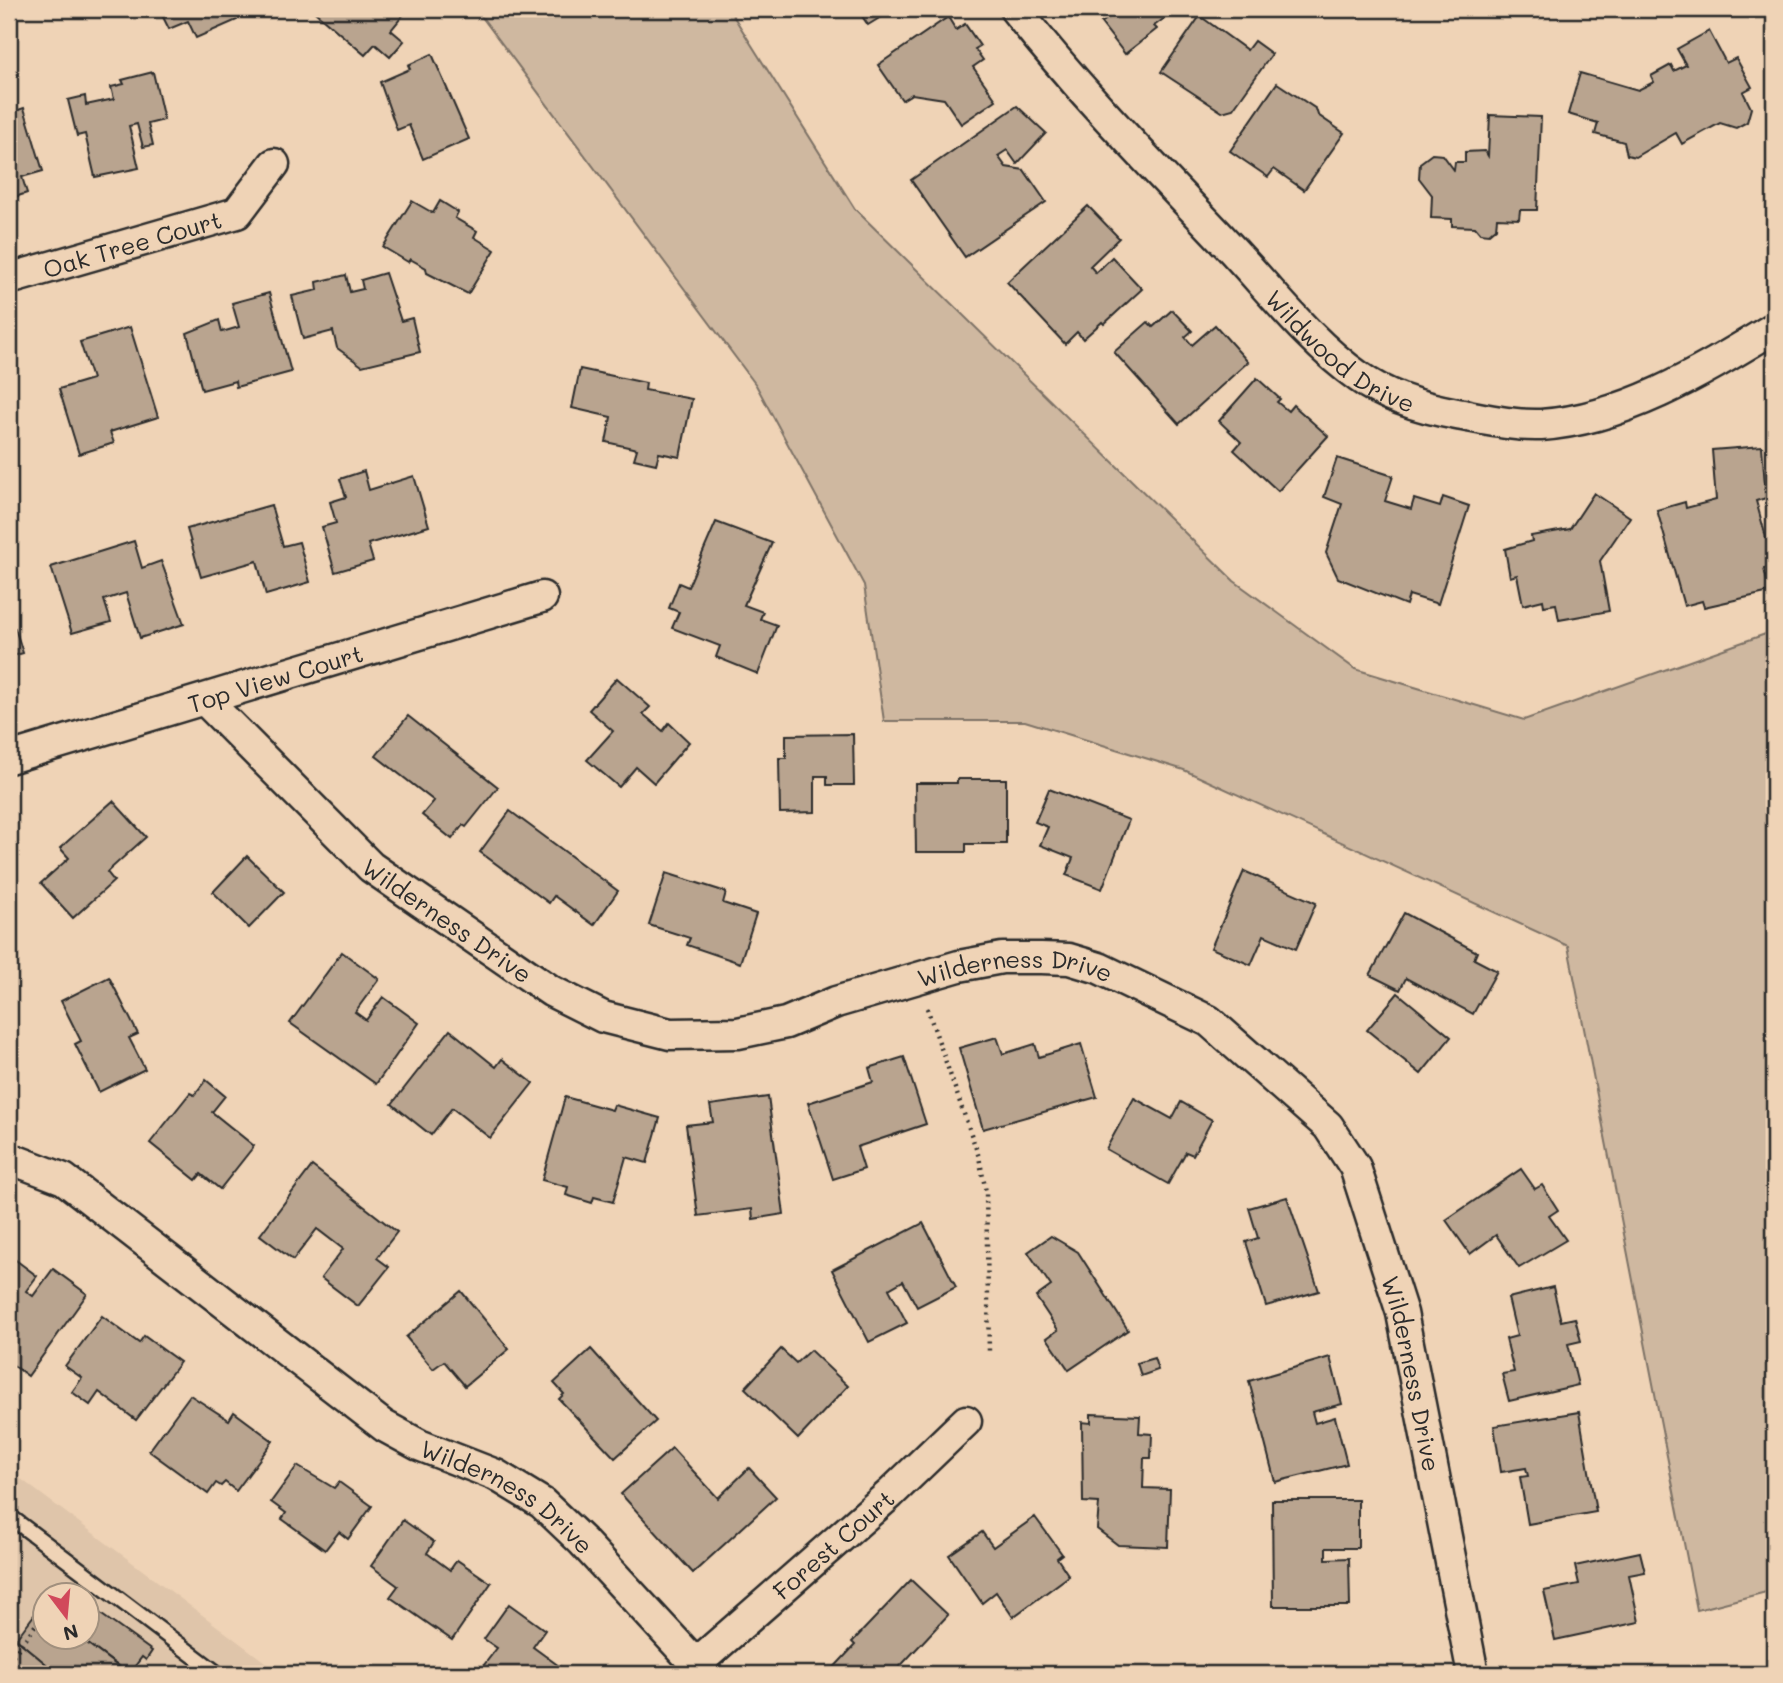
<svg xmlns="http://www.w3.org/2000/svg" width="1783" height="1683" font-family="Mali,sans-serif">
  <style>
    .built { fill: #dfc5aa; fill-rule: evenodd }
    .green { fill: #cfb8a0; stroke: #7d7266; stroke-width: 2 }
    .building { fill: #b9a48f; stroke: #2b2b2b; stroke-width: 2 }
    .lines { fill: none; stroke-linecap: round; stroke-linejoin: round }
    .lane-casing { stroke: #2b2b2b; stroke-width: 19 }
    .street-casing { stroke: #2b2b2b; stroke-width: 35 }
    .path { stroke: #2b2b2b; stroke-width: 4.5; stroke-dasharray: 2 5; stroke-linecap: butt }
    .lane { stroke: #efd3b6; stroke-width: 14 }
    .street { stroke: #efd3b6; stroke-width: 30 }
    .labels { text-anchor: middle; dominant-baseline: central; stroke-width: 6; stroke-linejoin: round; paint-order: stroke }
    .street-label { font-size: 24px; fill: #2b2b2b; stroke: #efd3b6 }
  </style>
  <rect width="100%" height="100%" fill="#efd3b6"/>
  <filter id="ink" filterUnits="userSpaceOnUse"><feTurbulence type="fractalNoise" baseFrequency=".0143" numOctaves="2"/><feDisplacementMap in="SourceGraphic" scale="14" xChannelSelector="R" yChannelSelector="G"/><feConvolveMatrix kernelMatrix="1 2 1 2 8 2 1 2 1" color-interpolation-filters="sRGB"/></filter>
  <g filter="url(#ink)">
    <!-- built -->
    <path class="built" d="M9,1470L281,1674H9ZM46,1596H88V1638H46Z"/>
    <!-- green -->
    <path class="green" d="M476,9H729L855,209L1234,581L1355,669L1524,720L1774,631V1590L1697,1610L1568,946L1184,770L1025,721H884L864,585L756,385Z"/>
    <!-- building -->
    <g class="building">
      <path d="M159,9H242L234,12L237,20L196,38L188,21L169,29Z"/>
      <path d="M319,9H400L405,13L391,30L404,41L390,57L375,44L365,55L315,12Z"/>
      <path d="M857,9H894L868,25Z"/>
      <path d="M1100,9H1173L1174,11L1154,26L1157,29L1125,54L1101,23L1110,17Z"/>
      <path d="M1200,16L1247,50L1254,41L1272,54L1233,109L1222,112L1161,72Z"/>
      <path d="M948,17L956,30L965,24L980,46L975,49L983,60L973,67L996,100L961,124L944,99L912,94L902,100L878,65Z"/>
      <path d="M1709,31L1726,63L1736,58L1752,87L1743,92L1751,108L1747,122L1736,128L1720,123L1682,144L1676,133L1635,157L1627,155L1624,142L1595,134L1598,123L1568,114L1580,73L1638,90L1654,82L1651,76L1671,65L1674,71L1686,65L1677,49Z"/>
      <path d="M432,54L469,139L423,159L409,125L397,130L380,82L410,69L408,65Z"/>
      <path d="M153,72L164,120L148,124L153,145L143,147L137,124L129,126L139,168L95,177L85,134L77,136L68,100L85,96L86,105L114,99L111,87L124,84L122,80Z"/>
      <path d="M1277,83L1316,109L1318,115L1344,133L1304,190L1274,169L1268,177L1230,151Z"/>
      <path d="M1017,106L1046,133L1017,164L1007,150L998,156L1006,167L1024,170L1046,202L965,257L911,180Z"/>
      <path d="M24,108L43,171L22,177L27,193L9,199V113Z"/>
      <path d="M1490,115L1541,117L1537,210H1520L1519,219L1497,218L1496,228L1489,234L1480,233L1475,227L1452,226V219L1431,218L1432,195L1419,178L1420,163L1432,154L1443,155L1454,170L1455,162H1465V152L1485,151L1488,156Z"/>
      <path d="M412,201L433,213L440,201L458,212L455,218L477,231L474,237L495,250L468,294L427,273L426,268L410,259L408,262L383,247Z"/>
      <path d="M1088,206L1119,238L1090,266L1096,273L1112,257L1142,289L1104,324L1102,322L1083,339L1077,332L1065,344L1007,282Z"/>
      <path d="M385,273L401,321L412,318L420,352L362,366L337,348L333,331L303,339L292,296L318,290L317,282L346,275L350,292L363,289L361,280Z"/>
      <path d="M269,293L291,372L236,387L235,381L202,390L187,333L219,320L222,332L239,327L232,303Z"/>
      <path d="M1172,310L1192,331L1185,337L1192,345L1215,325L1248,362L1179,424L1114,352L1148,322L1153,327Z"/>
      <path d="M130,327L158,417L110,432L114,443L79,454L59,389L92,379L80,342Z"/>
      <path d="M580,369L646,383L645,390L692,399L680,457L659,453L656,464L634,459L637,449L606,442L611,417L572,408Z"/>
      <path d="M1257,378L1280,399L1277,402L1288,411L1293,405L1328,436L1278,491L1234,450L1241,442L1219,421Z"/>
      <path d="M1762,446L1766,498L1756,501L1774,566L1764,569L1770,592L1704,607L1702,601L1684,606L1657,510L1685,502L1686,508L1716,500L1712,450Z"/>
      <path d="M1337,458L1393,476L1385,501L1411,509L1414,499L1440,507L1443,497L1469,506L1438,604L1409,595L1406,605L1338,578L1326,553L1342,504L1324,497Z"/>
      <path d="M364,471L369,490L414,476L429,526L368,544L373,561L335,572L322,527L336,523L330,502L346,497L340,479Z"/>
      <path d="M1594,493L1630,517L1600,561L1609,611L1559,620L1556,604L1544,606L1543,600L1523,605L1517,575L1510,577L1505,549L1532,541L1531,536L1570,529Z"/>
      <path d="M271,505L283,546L299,542L310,582L266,595L257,561L201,577L187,529Z"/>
      <path d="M716,522L772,543L744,605L763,612L760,619L777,625L758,674L716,657L720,646L672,628L679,612L669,608L679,583L688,587Z"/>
      <path d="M134,541L142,568L161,561L184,624L140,638L126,593L104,600L111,622L72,633L51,567Z"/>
      <path d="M15,628L23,653L9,657V630Z"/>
      <path d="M617,678L650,707L643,714L663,731L669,723L689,742L654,783L636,767L619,787L587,760L613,731L589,710Z"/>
      <path d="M408,716L498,787L466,827L463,825L452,839L422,815L434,801L376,756Z"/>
      <path d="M853,734L854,785H827V776H815V812L780,813L779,758H786V735Z"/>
      <path d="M957,779H1006V844H966V852H916L915,783H957Z"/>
      <path d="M1049,789L1129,820L1102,889L1066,875L1073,858L1040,845L1048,827L1035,822Z"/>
      <path d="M113,801L146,837L107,872L114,881L73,918L41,883L69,858L60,848Z"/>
      <path d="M510,811L618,891L594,925L554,896L549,903L480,852Z"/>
      <path d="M247,856L284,892L249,928L213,892Z"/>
      <path d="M1244,871L1316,903L1296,949L1264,935L1251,965L1211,948Z"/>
      <path d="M666,873L726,892L723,903L756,914L740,963L687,945L690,938L649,925Z"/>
      <path d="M1404,913L1477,952L1474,959L1497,971L1473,1014L1406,978L1400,990L1370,975Z"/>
      <path d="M342,952L379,979L355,1012L366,1020L383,997L419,1023L376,1084L290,1023Z"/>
      <path d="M109,977L138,1034L129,1038L145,1069L99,1092L75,1044L81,1041L61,1001Z"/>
      <path d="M1398,993L1451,1037L1421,1074L1367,1030Z"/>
      <path d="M450,1030L496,1067L502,1059L533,1083L490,1138L452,1108L431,1135L392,1104Z"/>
      <path d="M997,1037L1003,1054L1035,1044L1039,1057L1081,1044L1097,1097L983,1129L959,1048Z"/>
      <path d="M904,1057L926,1124L857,1147L864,1169L833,1179L808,1103L873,1082L869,1068Z"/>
      <path d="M206,1080L225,1096L212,1112L254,1146L220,1189L201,1174L196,1180L150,1143L190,1093L194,1095Z"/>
      <path d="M565,1097L612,1110L614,1105L660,1118L647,1163L626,1157L613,1202L594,1197L592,1203L566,1195L568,1187L542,1180Z"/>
      <path d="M768,1097L784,1214L753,1219L752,1209L698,1216L686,1125L713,1122L710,1105Z"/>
      <path d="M1134,1098L1172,1119L1181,1102L1212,1120L1193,1155L1186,1152L1168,1184L1106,1149Z"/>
      <path d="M312,1166L397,1232L377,1258L389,1267L358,1306L321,1278L343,1249L317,1229L293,1260L260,1235Z"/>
      <path d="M1521,1169L1535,1189L1542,1185L1558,1210L1549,1216L1566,1240L1519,1268L1496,1235L1470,1254L1446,1220Z"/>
      <path d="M1287,1197L1319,1291L1266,1306L1246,1242L1258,1238L1249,1208Z"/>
      <path d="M923,1223L956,1287L917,1307L903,1281L889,1289L907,1323L869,1342L832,1270Z"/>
      <path d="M1051,1236L1078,1252L1128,1330L1069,1370L1047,1338L1058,1330L1036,1297L1051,1286L1028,1252Z"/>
      <path d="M9,1255L37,1276L26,1291L33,1296L53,1269L87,1294L28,1376L9,1362Z"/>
      <path d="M1553,1287L1561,1321L1575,1318L1581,1341L1568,1344L1578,1385L1509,1401L1502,1374L1514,1372L1506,1339L1517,1336L1508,1298Z"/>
      <path d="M461,1291L509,1349L465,1386L444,1361L433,1369L406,1337Z"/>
      <path d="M102,1316L139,1343L144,1336L180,1362L136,1420L99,1392L90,1405L72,1392L82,1378L65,1366Z"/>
      <path d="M591,1349L656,1421L615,1458L559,1399L564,1394L554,1383Z"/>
      <path d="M781,1349L796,1363L810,1350L848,1386L798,1439L745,1388Z"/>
      <path d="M1330,1357L1342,1404L1312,1412L1315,1423L1335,1417L1347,1464L1275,1482L1249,1381Z"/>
      <path d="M1154,1358L1158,1370L1141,1376L1137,1363Z"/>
      <path d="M190,1395L229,1420L234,1412L273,1441L236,1491L225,1482L221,1486L216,1483L208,1494L149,1451Z"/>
      <path d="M1579,1412L1596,1512L1528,1524L1520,1477L1528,1476L1526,1468L1501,1472L1494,1426Z"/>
      <path d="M1091,1414L1140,1416L1139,1433L1152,1434L1151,1458H1144L1143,1488L1170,1489L1168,1547L1118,1545L1097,1529L1099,1503L1083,1502L1082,1422L1091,1423Z"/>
      <path d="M672,1448L718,1498L749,1468L776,1497L693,1573L621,1494Z"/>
      <path d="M297,1466L334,1488L339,1482L372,1506L348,1539L339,1532L325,1550L282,1519L286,1513L271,1502Z"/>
      <path d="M1272,1500H1358V1548H1326V1559L1349,1558L1350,1606H1273Z"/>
      <path d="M1035,1517L1062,1554L1057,1558L1069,1576L1013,1617L996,1592L982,1603L949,1555L982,1532L993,1547Z"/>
      <path d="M403,1520L434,1542L427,1553L450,1570L457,1560L491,1583L452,1640L390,1597L398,1586L371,1566Z"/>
      <path d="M1640,1552L1645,1572L1629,1575L1639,1622L1555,1640L1544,1591L1579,1584L1575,1566Z"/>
      <path d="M911,1580L948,1615L893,1674H828L855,1645L852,1642Z"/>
      <path d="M57,1583L74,1596H48Z"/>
      <path d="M509,1604L545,1630L533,1647L570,1674H477L497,1648L484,1639Z"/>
      <path d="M88,1605L152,1651L146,1660L142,1657L129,1674L80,1638H88Z"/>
      <path d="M40,1607L46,1611V1638H80L128,1674H58L16,1639Z"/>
      <path d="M16,1639L58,1674H9V1648Z"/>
      <path d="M1353,1667L1361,1674H1346Z"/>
      <path d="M1550,1669L1667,1674H1550Z"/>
    </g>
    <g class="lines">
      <defs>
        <path id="lane" d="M9,1516L218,1674"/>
        <g id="street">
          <path id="s1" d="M1015,9C1079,91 1153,166 1224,241C1268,287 1307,340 1359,377C1386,397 1424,408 1457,414C1484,419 1513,426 1541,425C1626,419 1703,371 1774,328"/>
          <path id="s2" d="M9,279L237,213L274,164"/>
          <path id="s3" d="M206,701L371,867L551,991L603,1017L670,1034L738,1033L786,1023L836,1002L959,966L1002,958H1041L1069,959L1099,968L1209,1021L1328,1126L1355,1167L1402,1313L1473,1674"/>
          <path id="s4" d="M9,758L542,597"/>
          <path id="s5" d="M9,1158L64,1179L384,1426L419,1445L496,1475L542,1503L582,1541L705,1674"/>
          <path id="s6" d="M696,1664L890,1494L966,1421"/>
        </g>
      </defs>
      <!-- lane casing -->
      <use href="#lane" class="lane-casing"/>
      <!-- street casing -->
      <use href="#street" class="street-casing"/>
      <!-- path -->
      <g class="path">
        <path d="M927,1008L979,1157L986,1192L989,1352"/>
        <path d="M9,1661L46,1611"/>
      </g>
      <!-- lane -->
      <use href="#lane" class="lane"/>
      <!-- street -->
      <use href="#street" class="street"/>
    </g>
  </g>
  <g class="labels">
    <!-- street labels -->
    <g class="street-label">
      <text stroke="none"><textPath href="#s2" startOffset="128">Oak Tree Court</textPath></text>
      <text stroke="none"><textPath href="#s1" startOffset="474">Wildwood Drive</textPath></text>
      <text stroke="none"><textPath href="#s4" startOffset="278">Top View Court</textPath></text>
      <text stroke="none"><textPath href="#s3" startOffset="327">Wilderness Drive</textPath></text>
      <text stroke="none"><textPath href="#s3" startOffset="936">Wilderness Drive</textPath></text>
      <text stroke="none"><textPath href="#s3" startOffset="1566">Wilderness Drive</textPath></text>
      <text stroke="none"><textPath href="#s5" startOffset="606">Wilderness Drive</textPath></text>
      <text stroke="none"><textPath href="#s6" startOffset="182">Forest Court</textPath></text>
    </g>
  </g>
  <!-- margin -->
  <rect width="1783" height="1683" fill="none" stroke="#efd3b6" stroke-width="35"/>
  <rect x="18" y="18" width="1748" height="1648" fill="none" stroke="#2b2b2b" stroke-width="2.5" filter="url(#ink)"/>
  <!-- north arrow -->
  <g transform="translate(66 1616) rotate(164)"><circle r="33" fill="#efd3b6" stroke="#a1907e" stroke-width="2"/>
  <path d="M0-5L12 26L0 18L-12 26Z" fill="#d1495b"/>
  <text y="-10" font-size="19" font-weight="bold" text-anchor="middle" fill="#2b2b2b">N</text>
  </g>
</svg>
